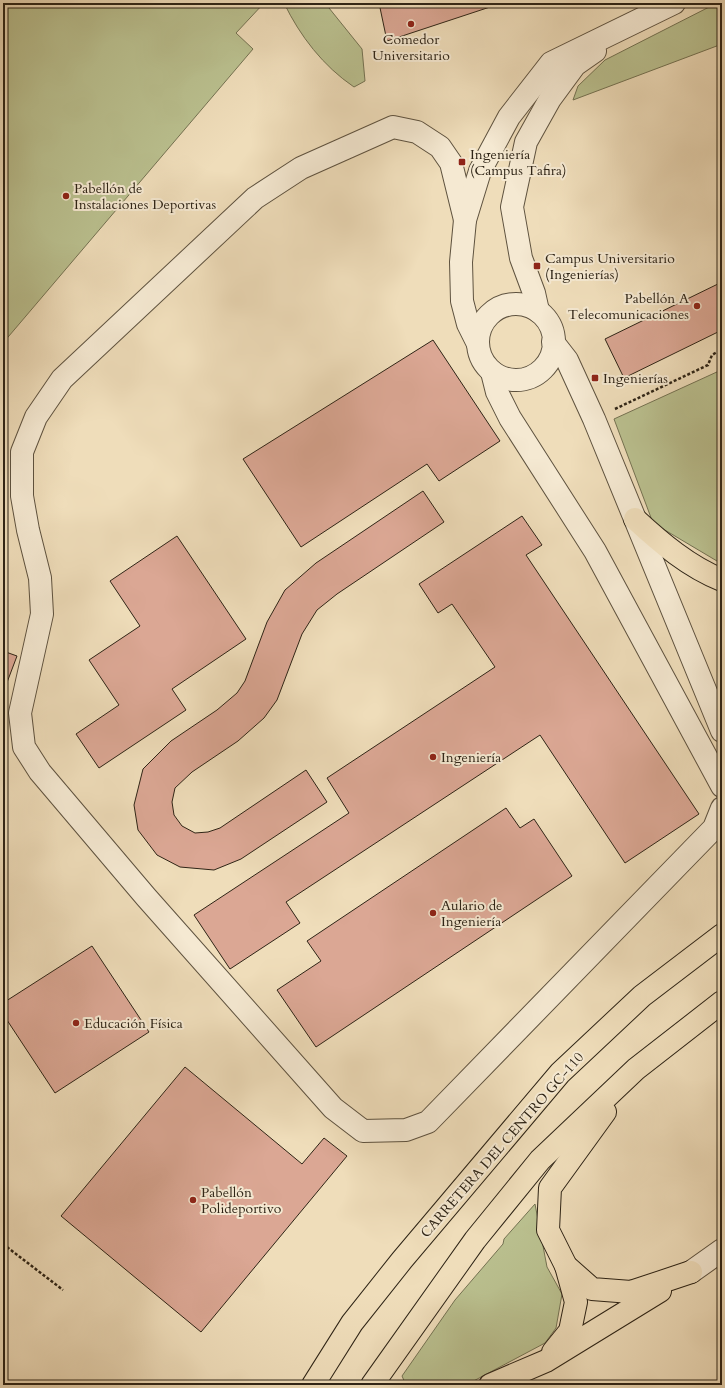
<svg xmlns="http://www.w3.org/2000/svg" width="725" height="1388" font-family="Cardo,serif">
  <style>
    .green { fill: #bac08f; stroke: #747252 }
    .building { fill: #dba794; stroke: #2e2416 }
    .lines { fill: none; stroke-linecap: round; stroke-linejoin: round }
    .minor-casing { stroke: #5e523f; stroke-width: 24 }
    .major-casing { stroke: #2e2416; stroke-width: 24 }
    .path { stroke: #2e2416; stroke-width: 2.5; stroke-dasharray: 3 2; stroke-linecap: butt }
    .minor { stroke: #f5e9d2; stroke-width: 22 }
    .major { stroke: #efddba; stroke-width: 22 }
    .poi-dot { fill: #8f2418; stroke: #f5e9d2; stroke-width: 1.5 }
    .labels { text-anchor: middle; dominant-baseline: central; stroke-width: 4; stroke-linejoin: round; paint-order: stroke }
    .poi-label { font-size: 14px; fill: #2e2416; stroke: #f5e9d2; text-anchor: start }
    .street-label { font-size: 14px; fill: #2e2416; stroke: #f5e9d2 }
  </style>
  <rect width="100%" height="100%" fill="#efddba"/>
  <filter id="stains"><feTurbulence type="fractalNoise" baseFrequency=".005" numOctaves="4"/><feColorMatrix values="0 0 0 0 .2 0 0 0 0 .09 0 0 0 0 .02 0 0 0 .5 -.17"/></filter>
  <radialGradient id="worn" r=".72"><stop offset=".6" stop-color="#630" stop-opacity="0"/><stop offset="1" stop-color="#630" stop-opacity=".3"/></radialGradient>
  <!-- green -->
  <g class="green">
    <path d="M3,3H264L236,33L253,49L3,343Z"/>
    <path d="M284,3H330L329,8L362,49L365,81L354,87C323,66 300,36 284,3Z"/>
    <path d="M717,3H722V44L573,100L578,86L605,60Z"/>
    <path d="M719,371L722,377V564L653,523L614,419Z"/>
    <path d="M535,1204L547,1267L562,1294L556,1328L545,1343L466,1385H406L402,1376L455,1300L503,1244L504,1239Z"/>
  </g>
  <!-- building -->
  <g class="building">
    <path d="M379,3H489L490,7L387,41Z"/>
    <path d="M722,282V330L624,378L605,339Z"/>
    <path d="M433,340L500,441L439,481L427,464L301,547L243,459Z"/>
    <path d="M423,491L444,522L337,594L317,610L302,634L277,700L264,718L238,741L192,772L175,788L172,802L174,815L182,826L195,833L208,832L220,828L306,770L327,802L241,859L214,870L180,867L157,855L138,830L134,805L143,769L171,741L217,710L237,693L245,681L267,622L285,590L316,563Z"/>
    <path d="M522,516L542,545L526,555L699,814L625,863L540,735L286,902L300,923L230,969L194,915L349,813L327,778L495,667L452,604L438,613L419,584Z"/>
    <path d="M177,536L246,639L172,689L186,710L99,768L76,734L119,705L89,660L140,626L110,581Z"/>
    <path d="M3,651L17,656L3,693Z"/>
    <path d="M506,808L520,828L534,819L572,876L316,1047L277,990L321,961L307,941Z"/>
    <path d="M92,946L149,1032L55,1093L3,1014V1003Z"/>
    <path d="M185,1067L302,1164L324,1138L347,1156L201,1332L61,1216Z"/>
  </g>
  <g class="lines">
    <defs>
      <g id="minor">
        <path d="M465,220L451,163L440,147L417,132L393,127L301,168L255,198L62,379L36,417L22,452V496L28,530L40,578L42,614L20,713L24,747L40,772L146,897L333,1108L363,1131L406,1130L428,1122L714,828L722,808"/>
        <circle cx="516" cy="342" r="38"/>
        <path d="M538,311L534,293L521,258L512,207L526,142L550,99L575,65L595,51"/>
        <path d="M553,342L567,360L594,419L722,731"/>
        <path d="M478,344L468,324L462,301L461,262L465,220L480,171L509,117L551,63L674,3"/>
        <path d="M492,372L497,392L510,418L595,551L722,786"/>
        <path d="M691,1272L722,1250"/>
      </g>
      <g id="major">
        <path d="M635,519C661,543 689,567 722,580"/>
        <path d="M605,1112L550,1188L548,1230L566,1266L592,1289L631,1292L691,1272"/>
        <path d="M553,1352L570,1331L576,1302L566,1266"/>
        <path d="M313,1385L352,1323L402,1260L560,1073L642,996L722,935"/>
        <path d="M372,1385L475,1240L540,1160L636,1069L722,1002"/>
        <path d="M490,1385L546,1361L660,1291"/>
      </g>
    </defs>
    <!-- minor casing -->
    <use href="#minor" class="minor-casing"/>
    <!-- major casing -->
    <use href="#major" class="major-casing"/>
    <!-- path -->
    <g class="path">
      <path d="M260,3L262,5"/>
      <path d="M297,3L298,6"/>
      <path d="M615,409L708,365L712,355L722,349"/>
      <path d="M3,1244L63,1290"/>
    </g>
    <!-- minor -->
    <use href="#minor" class="minor"/>
    <!-- major -->
    <use href="#major" class="major"/>
  </g>
  <!-- markers -->
  <g class="poi-dot">
    <circle cx="411" cy="24" r="4"/>
    <rect x="458" y="158" width="8" height="8" rx="2"/>
    <circle cx="66" cy="196" r="4"/>
    <rect x="533" y="262" width="8" height="8" rx="2"/>
    <circle cx="697" cy="306" r="4"/>
    <rect x="591" y="374" width="8" height="8" rx="2"/>
    <circle cx="433" cy="757" r="4"/>
    <circle cx="433" cy="913" r="4"/>
    <circle cx="76" cy="1023" r="4"/>
    <circle cx="193" cy="1200" r="4"/>
  </g>
  <g class="labels">
    <!-- poi labels -->
    <g class="poi-label">
      <text x="411" y="39" text-anchor="middle">Comedor<tspan x="411" dy="16">Universitario</tspan></text>
      <text x="470" y="154">Ingeniería<tspan x="470" dy="16">(Campus Tafira)</tspan></text>
      <text x="74" y="188">Pabellón de<tspan x="74" dy="16">Instalaciones Deportivas</tspan></text>
      <text x="545" y="258">Campus Universitario<tspan x="545" dy="16">(Ingenierías)</tspan></text>
      <text x="689" y="298" text-anchor="end">Pabellón A<tspan x="689" dy="16">Telecomunicaciones</tspan></text>
      <text x="603" y="378">Ingenierías</text>
      <text x="441" y="757">Ingeniería</text>
      <text x="441" y="905">Aulario de<tspan x="441" dy="16">Ingeniería</tspan></text>
      <text x="84" y="1023">Educación Física</text>
      <text x="201" y="1192">Pabellón<tspan x="201" dy="16">Polideportivo</tspan></text>
    </g>
    <!-- street labels -->
    <g class="street-label">
      <text transform="translate(502 1145) rotate(-49)">CARRETERA DEL CENTRO GC-110</text>
    </g>
  </g>
  <!-- margin -->
  <rect width="725" height="1388" fill="none" stroke="#efddba" stroke-width="16"/>
  <rect x="4" y="4" width="717" height="1380" fill="none" stroke="#2e2416" stroke-width="2"/>
  <rect x="8" y="8" width="709" height="1372" fill="none" stroke="#2e2416"/>
  <rect width="100%" height="100%" filter="url(#stains)"/>
  <rect width="100%" height="100%" fill="url(#worn)"/>
</svg>
